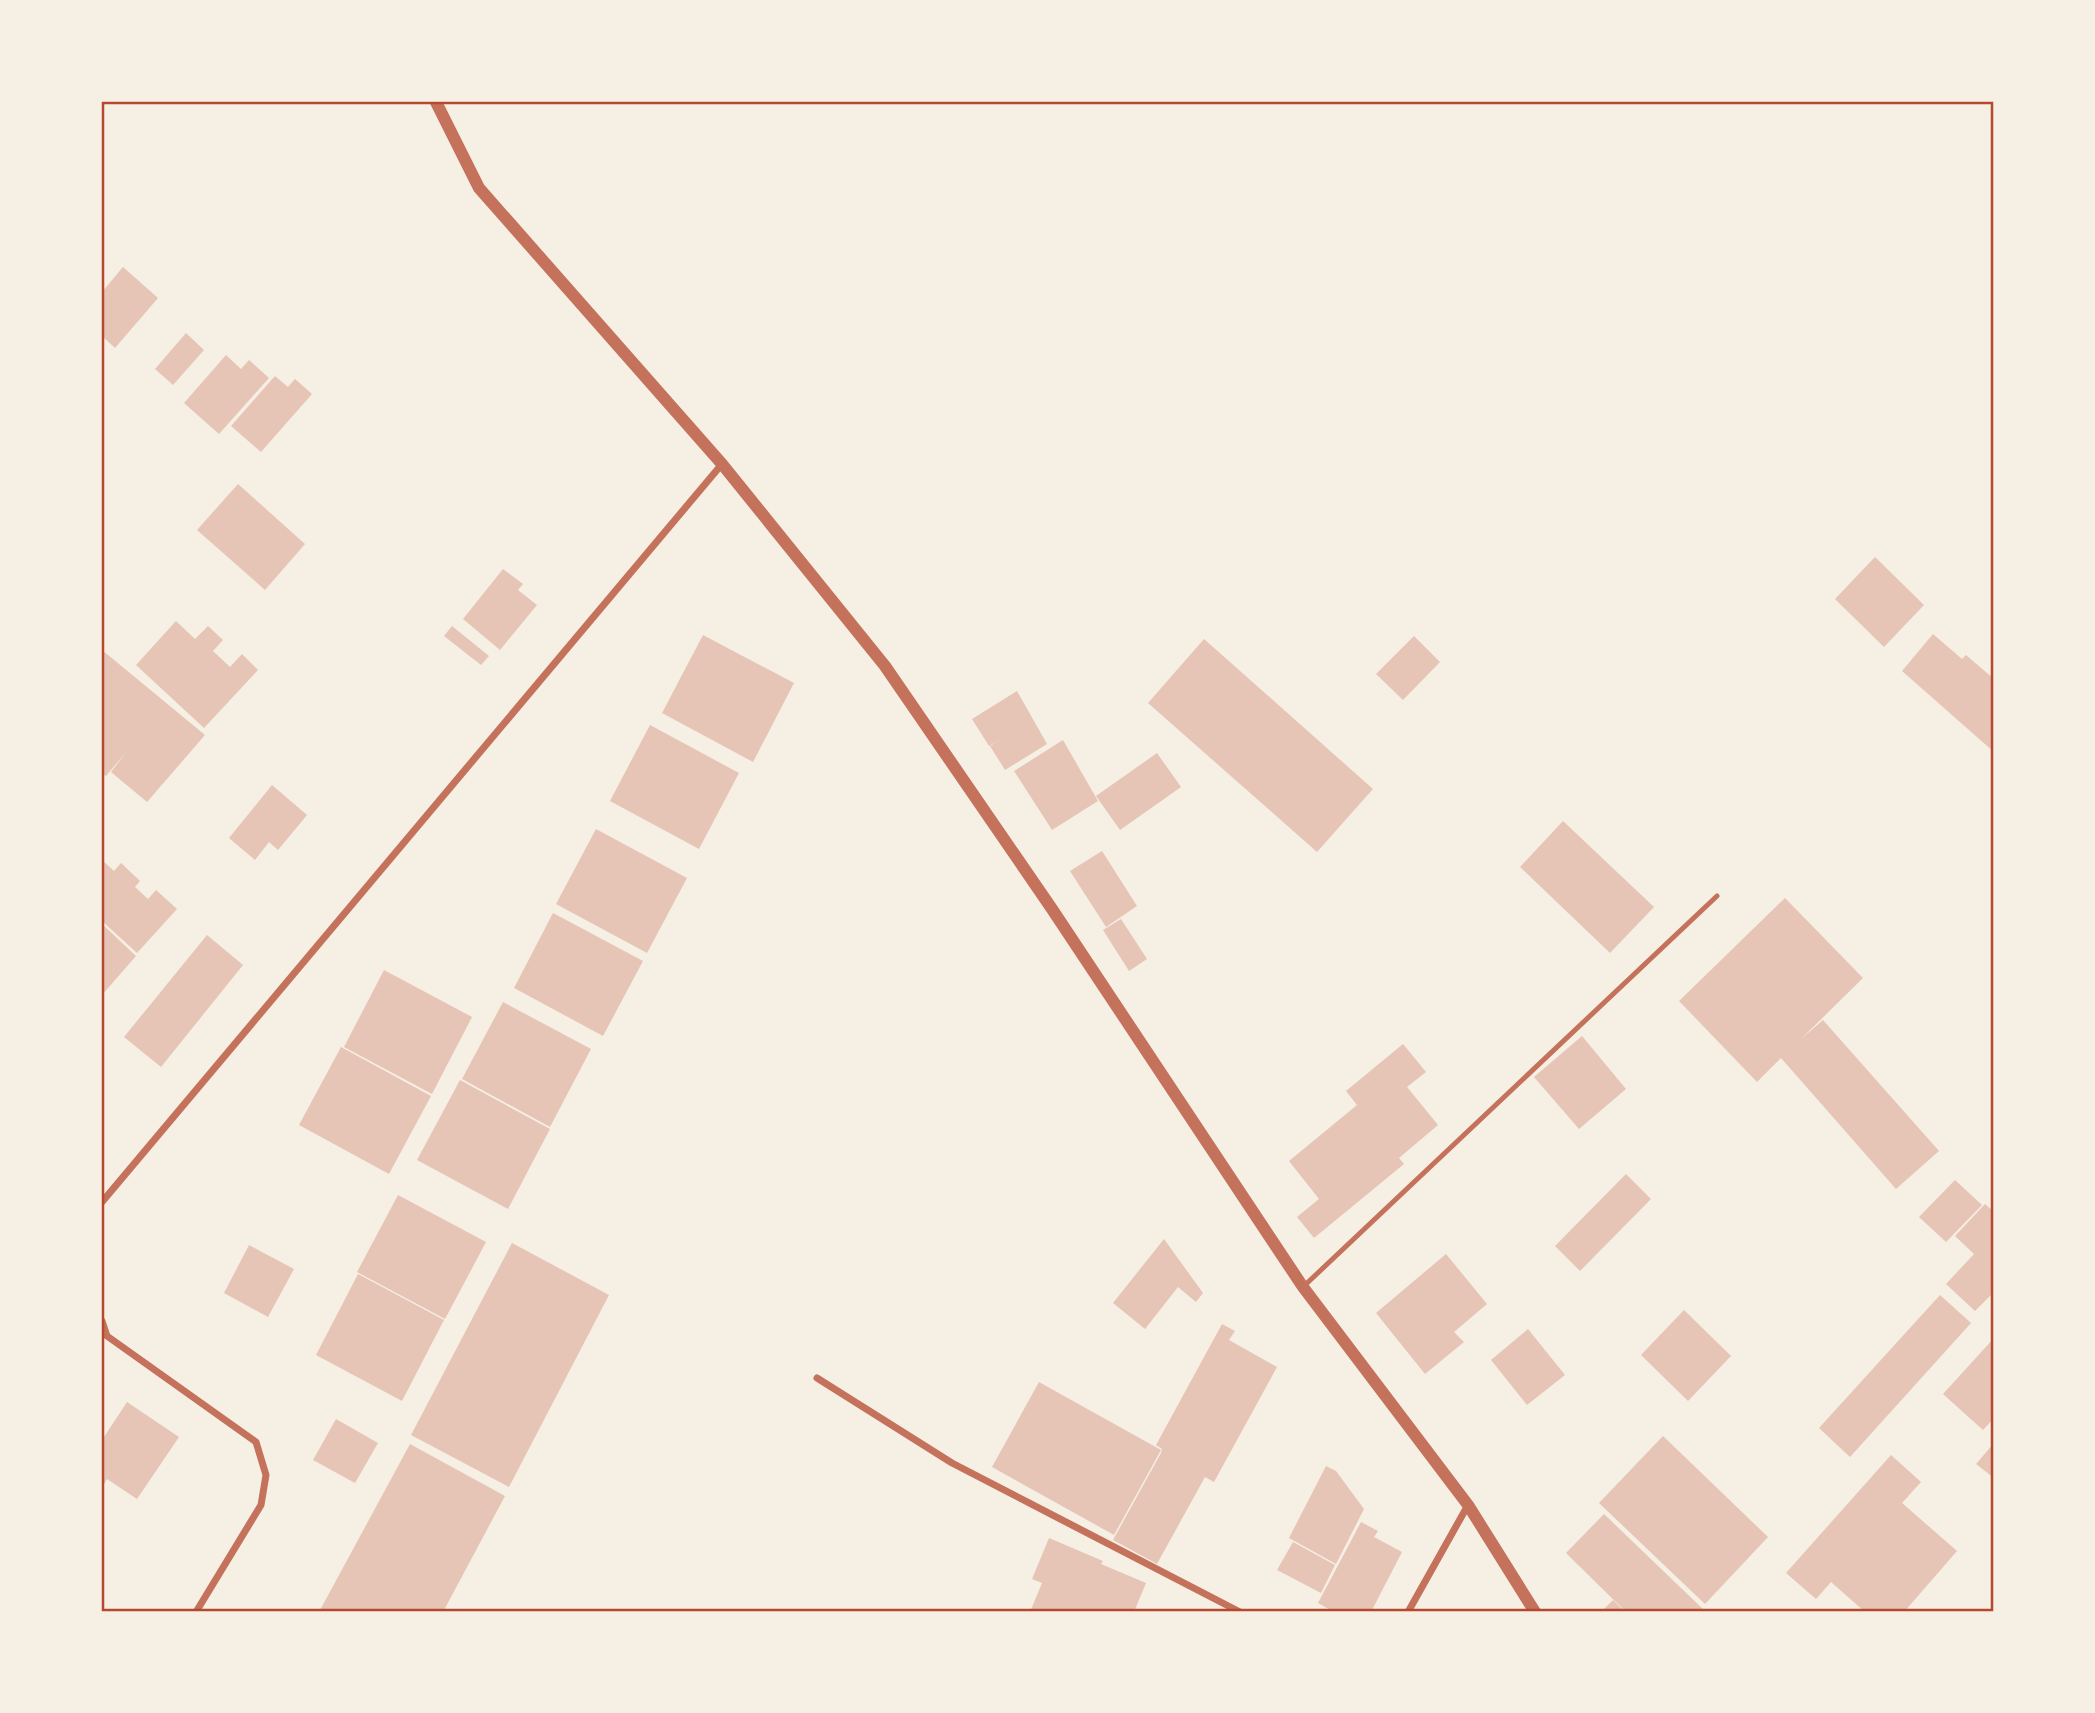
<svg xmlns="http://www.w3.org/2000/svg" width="2095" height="1713" font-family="Quicksand,sans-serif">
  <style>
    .building { fill: #e6c5b7 }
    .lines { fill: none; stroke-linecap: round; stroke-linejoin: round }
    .service { stroke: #c5725c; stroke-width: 5 }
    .minor { stroke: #c5725c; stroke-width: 7 }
    .tertiary { stroke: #c5725c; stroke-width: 12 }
    .neatline { fill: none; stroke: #b5482f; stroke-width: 2.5 }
  </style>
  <rect width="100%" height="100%" fill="#f6efe4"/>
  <!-- building -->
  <g class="building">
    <path d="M123,267L158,298L115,348L102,336V292Z"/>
    <path d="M186,333L204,350L173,385L155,369Z"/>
    <path d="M226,355L241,369L249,360L269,378L219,434L184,403Z"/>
    <path d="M275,376L288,387L295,379L312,394L261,452L231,426Z"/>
    <path d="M238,484L305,544L265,590L197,530Z"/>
    <path d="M1875,557L1924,605L1884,647L1835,599Z"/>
    <path d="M503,569L523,584L518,590L537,605L500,650L463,619Z"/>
    <path d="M176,621L195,639L208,626L223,640L213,651L230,667L242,654L258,670L204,728L136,665Z"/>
    <path d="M452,626L489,656L481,665L444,636Z"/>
    <path d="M1933,634L1962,659L1966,655L1994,679V752L1902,671Z"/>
    <path d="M703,635L794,683L753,762L662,713Z"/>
    <path d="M1414,636L1440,662L1403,700L1376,674Z"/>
    <path d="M1204,639L1373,789L1317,852L1148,703Z"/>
    <path d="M102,650L205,735L147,802L111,772L126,752L106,776L102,773Z"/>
    <path d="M1017,691L1047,744L1005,770L990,746L1001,739L989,746L972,719Z"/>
    <path d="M650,725L739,773L699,849L610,801Z"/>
    <path d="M1063,740L1098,801L1052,830L1014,771Z"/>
    <path d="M1157,753L1181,787L1120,830L1096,796Z"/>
    <path d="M272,785L307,815L278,850L269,842L255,860L229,838Z"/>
    <path d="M1563,821L1654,907L1610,953L1520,867Z"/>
    <path d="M596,829L687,878L647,953L556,904Z"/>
    <path d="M1102,851L1137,906L1106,927L1070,871Z"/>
    <path d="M102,860L114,871L121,863L140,881L135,887L148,899L156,890L177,909L137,953L102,921Z"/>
    <path d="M1785,898L1863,978L1801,1039L1823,1020L1939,1151L1896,1189L1781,1058L1757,1082L1679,1001Z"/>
    <path d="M553,913L643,961L603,1036L514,988Z"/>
    <path d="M1121,919L1147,959L1129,971L1103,930Z"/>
    <path d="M102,924L136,956L102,995Z"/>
    <path d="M207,935L243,965L161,1067L124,1037Z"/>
    <path d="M384,970L472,1017L432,1094L344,1047Z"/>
    <path d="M503,1002L591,1049L550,1127L462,1079Z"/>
    <path d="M1582,1036L1626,1089L1579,1129L1534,1077Z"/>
    <path d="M1403,1044L1426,1072L1407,1087L1438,1125L1399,1158L1404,1164L1314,1238L1297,1217L1319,1199L1289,1161L1357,1105L1346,1091Z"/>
    <path d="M341,1047L431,1096L389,1174L299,1125Z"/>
    <path d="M460,1080L550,1129L508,1209L417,1160Z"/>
    <path d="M1626,1174L1651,1199L1580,1271L1555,1246Z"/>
    <path d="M1955,1180L1982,1205L1946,1242L1919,1217Z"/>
    <path d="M398,1195L486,1242L445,1319L357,1272Z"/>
    <path d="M1985,1204L1994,1212V1292L1975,1311L1946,1284L1974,1254L1955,1236Z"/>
    <path d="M1164,1239L1203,1293L1196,1302L1178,1287L1145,1329L1113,1303Z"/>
    <path d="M512,1243L609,1295L509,1487L411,1435Z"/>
    <path d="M249,1245L294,1269L268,1317L224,1293Z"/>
    <path d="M1446,1254L1487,1304L1454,1332L1464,1342L1425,1374L1376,1313Z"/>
    <path d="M358,1274L444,1320L402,1401L316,1355Z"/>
    <path d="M1940,1295L1971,1323L1850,1457L1819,1428Z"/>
    <path d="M1684,1310L1731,1356L1688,1401L1641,1355Z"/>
    <path d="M1222,1324L1235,1331L1229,1340L1277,1367L1214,1482L1205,1477L1157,1564L1113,1540L1161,1453L1162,1449L1156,1445Z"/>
    <path d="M1528,1329L1565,1375L1527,1405L1491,1360Z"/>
    <path d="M1994,1338V1418L1983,1430L1943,1394Z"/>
    <path d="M1039,1382L1161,1450L1114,1535L992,1467Z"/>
    <path d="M127,1402L179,1437L137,1499L107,1479L102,1488V1440Z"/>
    <path d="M336,1419L378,1443L355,1483L313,1460Z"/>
    <path d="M1663,1436L1768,1537L1705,1604L1599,1503Z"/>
    <path d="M1994,1443V1478L1976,1464Z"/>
    <path d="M410,1444L505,1496L443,1612H319Z"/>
    <path d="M1891,1455L1921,1482L1902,1503L1957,1551L1904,1612H1865L1831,1582L1816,1599L1786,1573Z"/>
    <path d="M1326,1466L1336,1471L1364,1509L1336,1564L1289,1538Z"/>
    <path d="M1604,1514L1706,1612H1626L1566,1553Z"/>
    <path d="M1361,1522L1378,1531L1374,1537L1402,1552L1371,1612H1334L1318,1603Z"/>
    <path d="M1049,1538L1103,1561L1101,1564L1146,1583L1134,1612H1030L1042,1583L1032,1579Z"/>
    <path d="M1293,1542L1335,1565L1321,1593L1277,1570Z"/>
    <path d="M1613,1600L1625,1612H1601Z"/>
  </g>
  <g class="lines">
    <!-- service -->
    <path class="service" d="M1304,1286L1717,896"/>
    <!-- minor -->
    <g class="minor">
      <path d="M102,1202L722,464"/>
      <path d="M102,1321L107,1336L256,1442L266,1475L261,1505L196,1612"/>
      <path d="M817,1378L952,1463L1240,1612"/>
      <path d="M1408,1612L1468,1505"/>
    </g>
    <!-- tertiary -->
    <path class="tertiary" d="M436,102L479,188L722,464L885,666L1052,909L1303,1287L1468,1505L1535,1612"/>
  </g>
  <!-- border -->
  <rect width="2095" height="1713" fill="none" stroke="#f6efe4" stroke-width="206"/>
  <rect x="103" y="103" width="1889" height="1507" class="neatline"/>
</svg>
